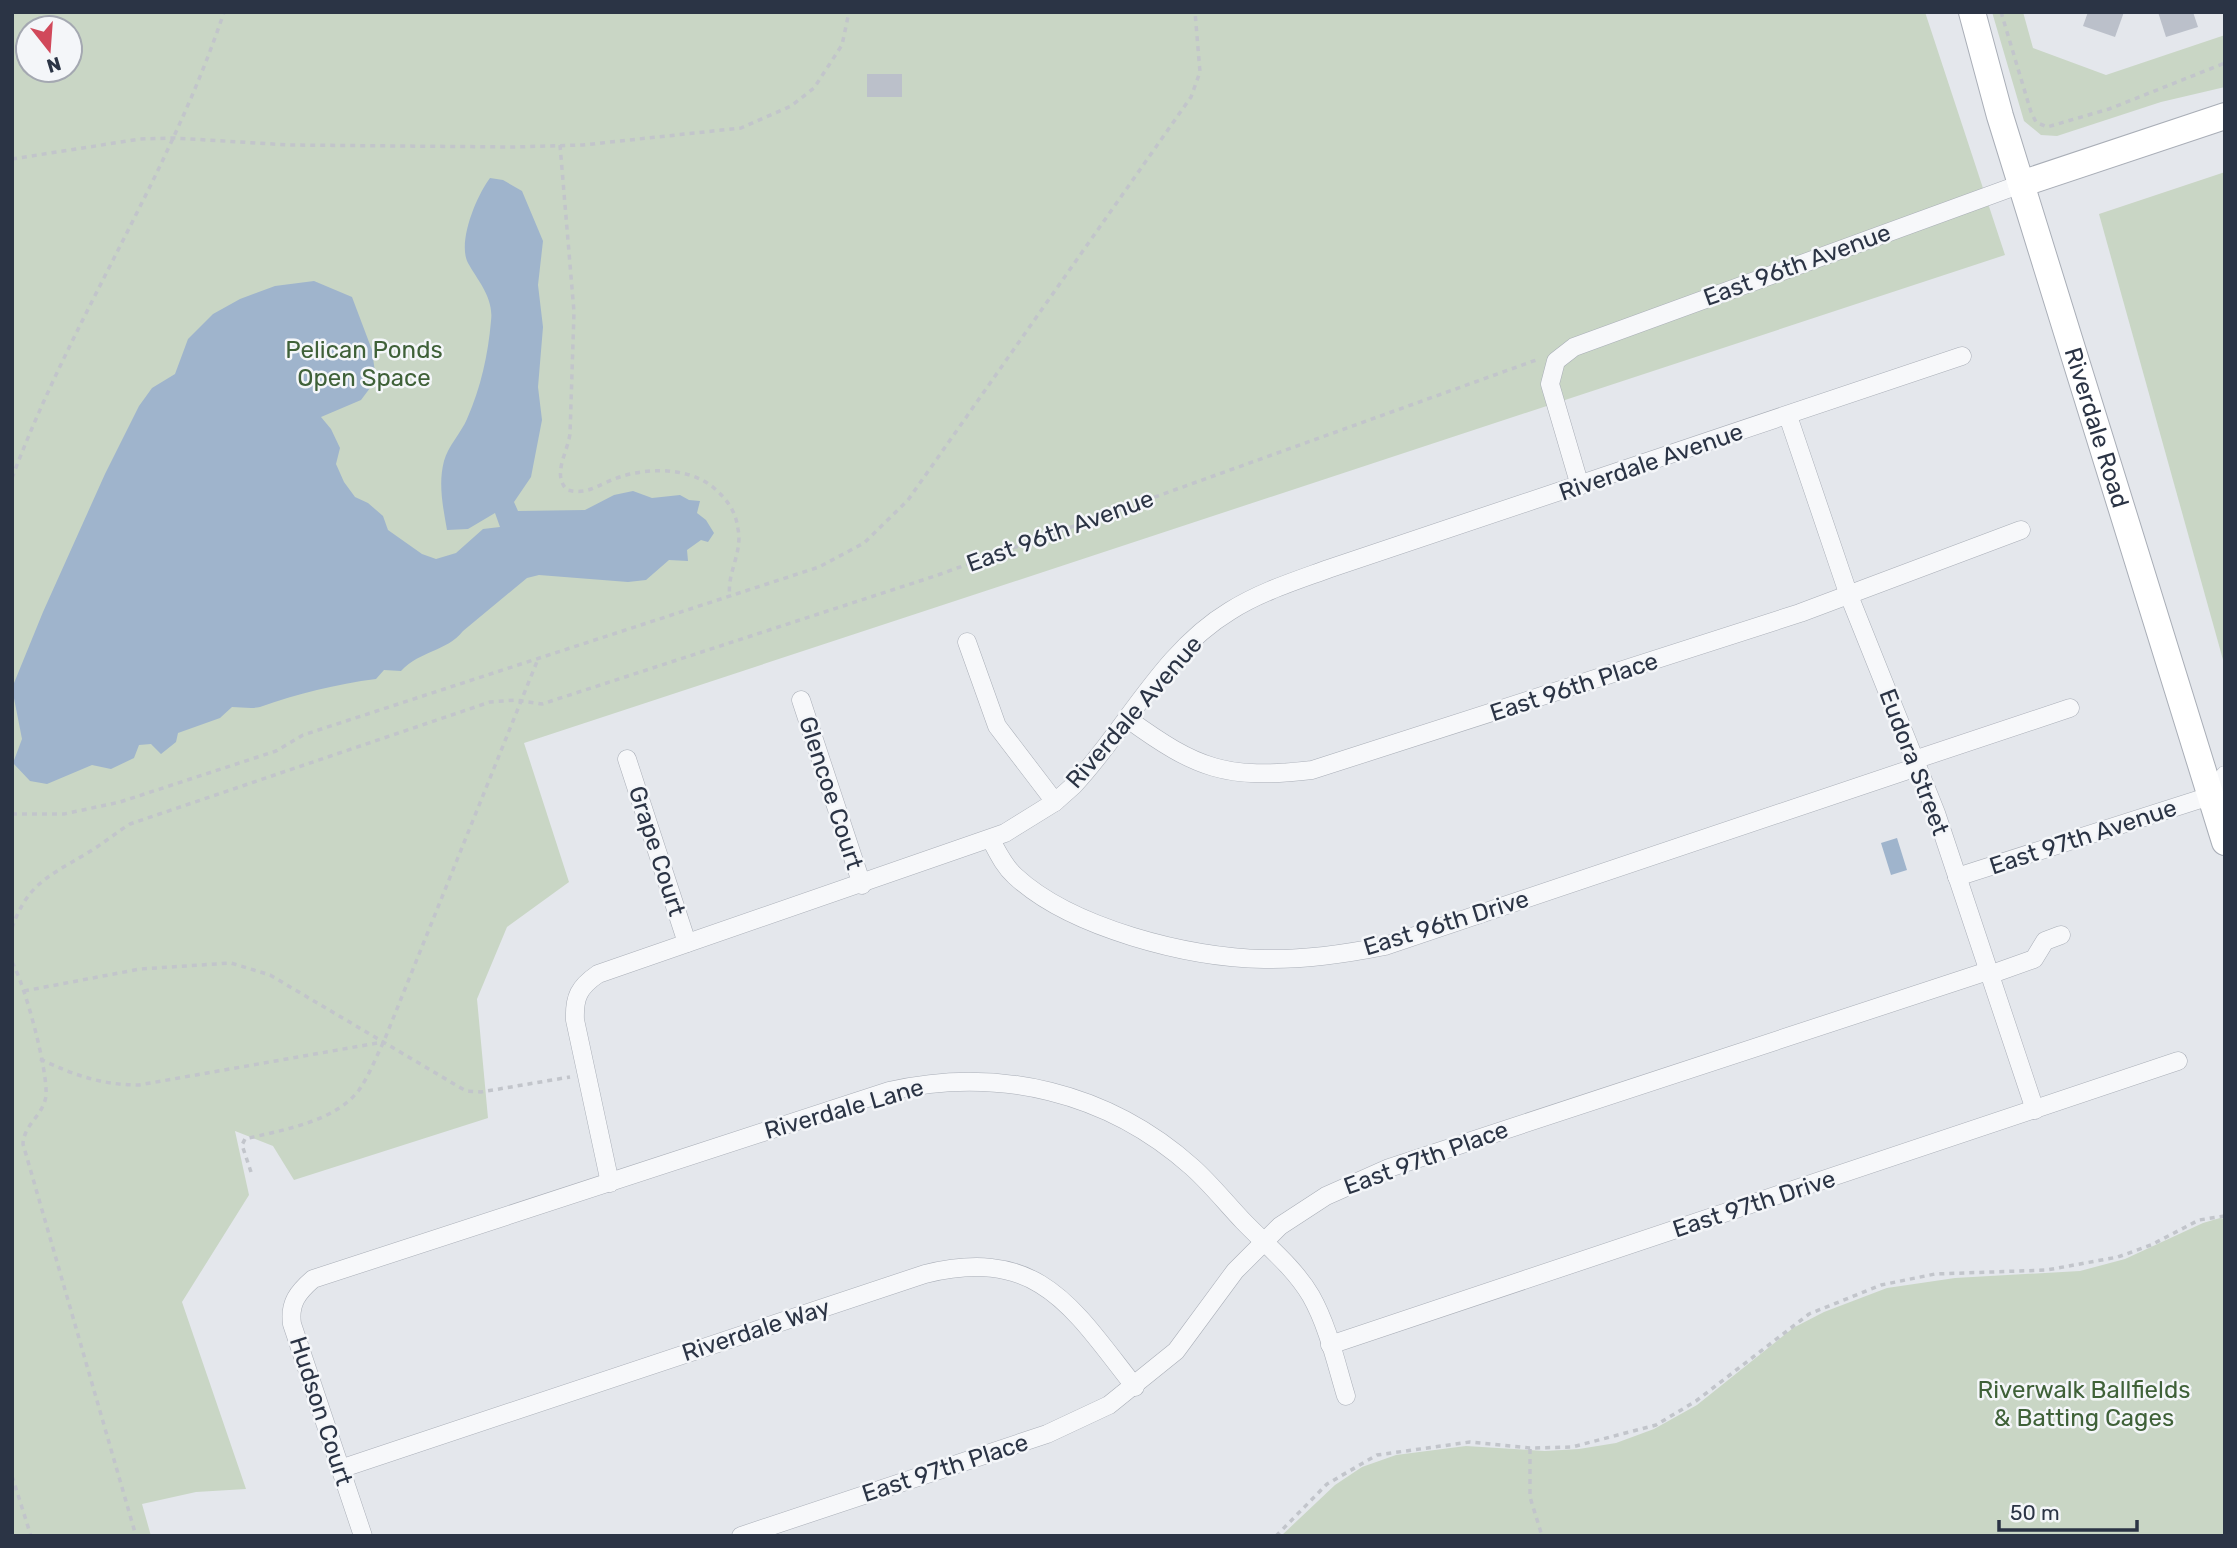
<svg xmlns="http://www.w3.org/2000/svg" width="2237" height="1548" font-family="Rubik,sans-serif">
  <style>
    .green { fill: #c9d6c5; fill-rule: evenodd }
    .water { fill: #9fb4cc }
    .building { fill: #bbc0ca }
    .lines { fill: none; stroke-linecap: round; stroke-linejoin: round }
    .street-casing { stroke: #a9aeb7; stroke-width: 19 }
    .secondary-casing { stroke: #a9aeb7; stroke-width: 28 }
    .path { stroke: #c2c5cb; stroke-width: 3.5; stroke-dasharray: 5 5; stroke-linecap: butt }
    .street { stroke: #f7f8fa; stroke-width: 18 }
    .secondary { stroke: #fff; stroke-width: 26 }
    .labels { text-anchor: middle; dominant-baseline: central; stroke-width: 5; stroke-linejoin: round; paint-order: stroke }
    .street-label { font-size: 24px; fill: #2b3445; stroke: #f4f6f9 }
    .park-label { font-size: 24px; fill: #3f6138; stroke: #f4f6f9 }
  </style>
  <rect width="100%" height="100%" fill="#e4e7ec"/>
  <!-- green -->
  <g class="green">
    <path d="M12,12H1925L2005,255L524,743L569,882L507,927L477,999L488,1118L294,1180L273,1146L235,1131L249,1195L182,1302L246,1489L196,1492L142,1504L151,1536H12ZM28,28H70V70H28Z"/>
    <path d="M1992,12H2023L2033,48L2106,75L2225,35V87L2161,102L2057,136L2041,135L2024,121Z"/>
    <path d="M2225,172V667L2099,214Z"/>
    <path d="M2220,1218L2225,1219V1536H1281L1335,1485L1362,1467L1396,1455L1466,1446L1545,1451L1579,1449L1616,1443L1654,1429L1697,1405L1793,1328L1824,1312L1887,1288L1955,1278L2080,1271L2125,1259L2203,1223Z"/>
  </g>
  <!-- water -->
  <g class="water">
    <path d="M490,178L503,180L522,191L543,241L538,285L543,327L538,387L542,420L531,477L514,502L518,511L585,510L614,495L633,491L652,498L680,495L689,500L700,501L697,513L706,520L714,533L708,542L701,540L687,550L688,561L669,560L646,580L628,582L539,575L527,578L463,631C446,652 421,650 401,671L384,670L376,679C336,684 297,694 260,707C252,709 241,707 232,707L220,718L178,733L176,742L161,754L151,744L139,745L134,758L111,769L92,765L47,784L30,781L13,763L22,739L12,688L43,612L105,474L139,406L152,388L175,374L188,339L213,314L240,299L275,286L314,281L352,297L372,350L376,380L361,400L321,417L331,429L340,448L336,464L344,482L355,497L368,503L383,516L388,530L422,554L436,559L456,553L483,529L500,527L495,513L468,529L447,530C443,507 438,484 444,461C448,446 461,433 467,419C481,387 488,355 491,321C494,298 478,281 468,263C457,242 477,195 490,178Z"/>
    <path d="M1897,838L1907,870L1891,875L1881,843Z"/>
  </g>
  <!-- building -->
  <g class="building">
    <path d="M2088,12H2124L2115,37L2083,26Z"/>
    <path d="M2158,12H2193L2198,27L2166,37Z"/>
    <rect x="867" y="74" width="35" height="23"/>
  </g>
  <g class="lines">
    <defs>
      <g id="street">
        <path d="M1788,416L1848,593L1936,813L2035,1110"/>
        <path d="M1580,486L1550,384L1556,361L1574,347L2021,184"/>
        <path d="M967,642L997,726L1055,802"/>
        <path d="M801,700L862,885"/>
        <path d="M1128,719C1197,769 1226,780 1312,770L1800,613L2021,530"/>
        <path d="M627,759L687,943"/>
        <path d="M1914,760L2070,708"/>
        <path d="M2210,796L2225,775"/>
        <path d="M991,840C998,853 1004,866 1015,876C1071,928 1189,958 1264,959C1305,960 1345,954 1385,946L1917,767"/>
        <path d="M1957,877L2210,796L2220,799"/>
        <path d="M1989,975L2034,959L2045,941L2061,935"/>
        <path d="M610,1183L575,1020C574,997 579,987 598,974L1005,833L1055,802L1073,786C1126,730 1162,652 1230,611C1260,592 1295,581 1328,569L1962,356"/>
        <path d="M1330,1345L2178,1061"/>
        <path d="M340,1469L925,1274C1039,1246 1072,1307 1135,1387"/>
        <path d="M363,1536L292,1324C289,1303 298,1292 313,1279L889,1091C998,1066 1108,1092 1192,1167C1210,1183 1226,1203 1243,1221C1266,1245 1294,1267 1311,1296C1328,1326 1336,1363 1346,1396"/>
        <path d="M741,1536L1047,1434L1109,1405L1176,1351L1235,1271L1280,1226L1326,1196L1389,1168L1988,971"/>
      </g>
      <g id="secondary">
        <path id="s1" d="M1972,12L2000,116L2225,842"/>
        <path d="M2021,184L2225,116"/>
      </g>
    </defs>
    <!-- street casing -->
    <use href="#street" class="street-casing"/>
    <!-- secondary casing -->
    <use href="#secondary" class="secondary-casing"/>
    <!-- path -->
    <g class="path">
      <path d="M2001,12L2031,112L2036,122L2047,127L2109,109L2225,63"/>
      <path d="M560,145L574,312L570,434C567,454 552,474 567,490C584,494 592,489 607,482C639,467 687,465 714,488C727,499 736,512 738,529C743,553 726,574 730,597"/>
      <path d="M12,159L140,139L174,138L289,145L513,147L583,145L741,128L791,106L814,88L842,45L849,12"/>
      <path d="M12,478C72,318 170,174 224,12"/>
      <path d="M12,814H64L120,802L276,751L303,735L819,567L864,543L908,500L1191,97L1200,72L1195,12"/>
      <path d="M12,928C27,885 47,877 84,855C100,846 114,834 130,824L490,702L516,700L542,704L935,576L1539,359"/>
      <path d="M12,962C25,985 48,1070 46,1096C43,1116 24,1124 23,1144L136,1536"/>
      <path d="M24,991L140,969L231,963L270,975L466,1091L481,1092L570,1077"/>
      <path d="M40,1059C74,1075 101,1085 139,1085L383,1042"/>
      <path d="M251,1172L242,1145L245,1139C282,1130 335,1122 359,1090C369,1076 376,1057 384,1041L538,659"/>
      <path d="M1530,1449V1497L1542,1536"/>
      <path d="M12,1476L31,1536"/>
      <path d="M1276,1536L1327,1484L1377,1455L1470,1442L1530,1448L1572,1447L1656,1425L1696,1401L1809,1314L1881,1285L1935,1274L2047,1270L2118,1257L2151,1245L2199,1220L2225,1216"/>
    </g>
    <!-- street -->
    <use href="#street" class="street"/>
    <!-- secondary -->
    <use href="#secondary" class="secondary"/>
  </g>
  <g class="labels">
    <!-- street labels -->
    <g class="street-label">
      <text transform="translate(1797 265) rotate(-20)">East 96th Avenue</text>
      <text stroke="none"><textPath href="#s1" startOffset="434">Riverdale Road</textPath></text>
      <text transform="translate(1651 462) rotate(-19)">Riverdale Avenue</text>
      <text transform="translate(1060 531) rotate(-20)">East 96th Avenue</text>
      <text transform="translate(1574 687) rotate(-18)">East 96th Place</text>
      <text transform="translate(1134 712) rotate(-49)">Riverdale Avenue</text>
      <text transform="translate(1914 762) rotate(69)">Eudora Street</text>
      <text transform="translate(831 793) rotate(72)">Glencoe Court</text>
      <text transform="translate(2083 837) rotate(-18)">East 97th Avenue</text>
      <text transform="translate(657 851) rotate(72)">Grape Court</text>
      <text transform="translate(1446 923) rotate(-17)">East 96th Drive</text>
      <text transform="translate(844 1109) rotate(-16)">Riverdale Lane</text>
      <text transform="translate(1426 1158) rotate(-20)">East 97th Place</text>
      <text transform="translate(1754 1204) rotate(-18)">East 97th Drive</text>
      <text transform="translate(756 1330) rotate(-18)">Riverdale Way</text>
      <text transform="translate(321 1411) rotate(72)">Hudson Court</text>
      <text transform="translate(945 1468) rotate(-18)">East 97th Place</text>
    </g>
    <!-- park labels -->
    <g class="park-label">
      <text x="364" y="350">Pelican Ponds<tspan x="364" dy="28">Open Space</tspan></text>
      <text x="2084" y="1390">Riverwalk Ballfields<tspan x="2084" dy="28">&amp; Batting Cages</tspan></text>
    </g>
  </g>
  <!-- border -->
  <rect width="2237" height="1548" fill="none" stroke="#2b3445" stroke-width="28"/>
  <!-- north arrow -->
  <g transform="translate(49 49) rotate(163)"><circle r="33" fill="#f4f6f9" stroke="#a4a8b1" stroke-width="2"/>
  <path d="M0-5L12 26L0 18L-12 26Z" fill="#d1495b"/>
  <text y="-10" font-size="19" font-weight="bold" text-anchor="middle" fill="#2b3445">N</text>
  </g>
  <!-- scale -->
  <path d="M1999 1520v10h138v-10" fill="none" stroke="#2b3445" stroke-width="3.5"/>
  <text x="2010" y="1520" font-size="21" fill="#2b3445" stroke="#f4f6f9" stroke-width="5" paint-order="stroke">50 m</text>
</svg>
